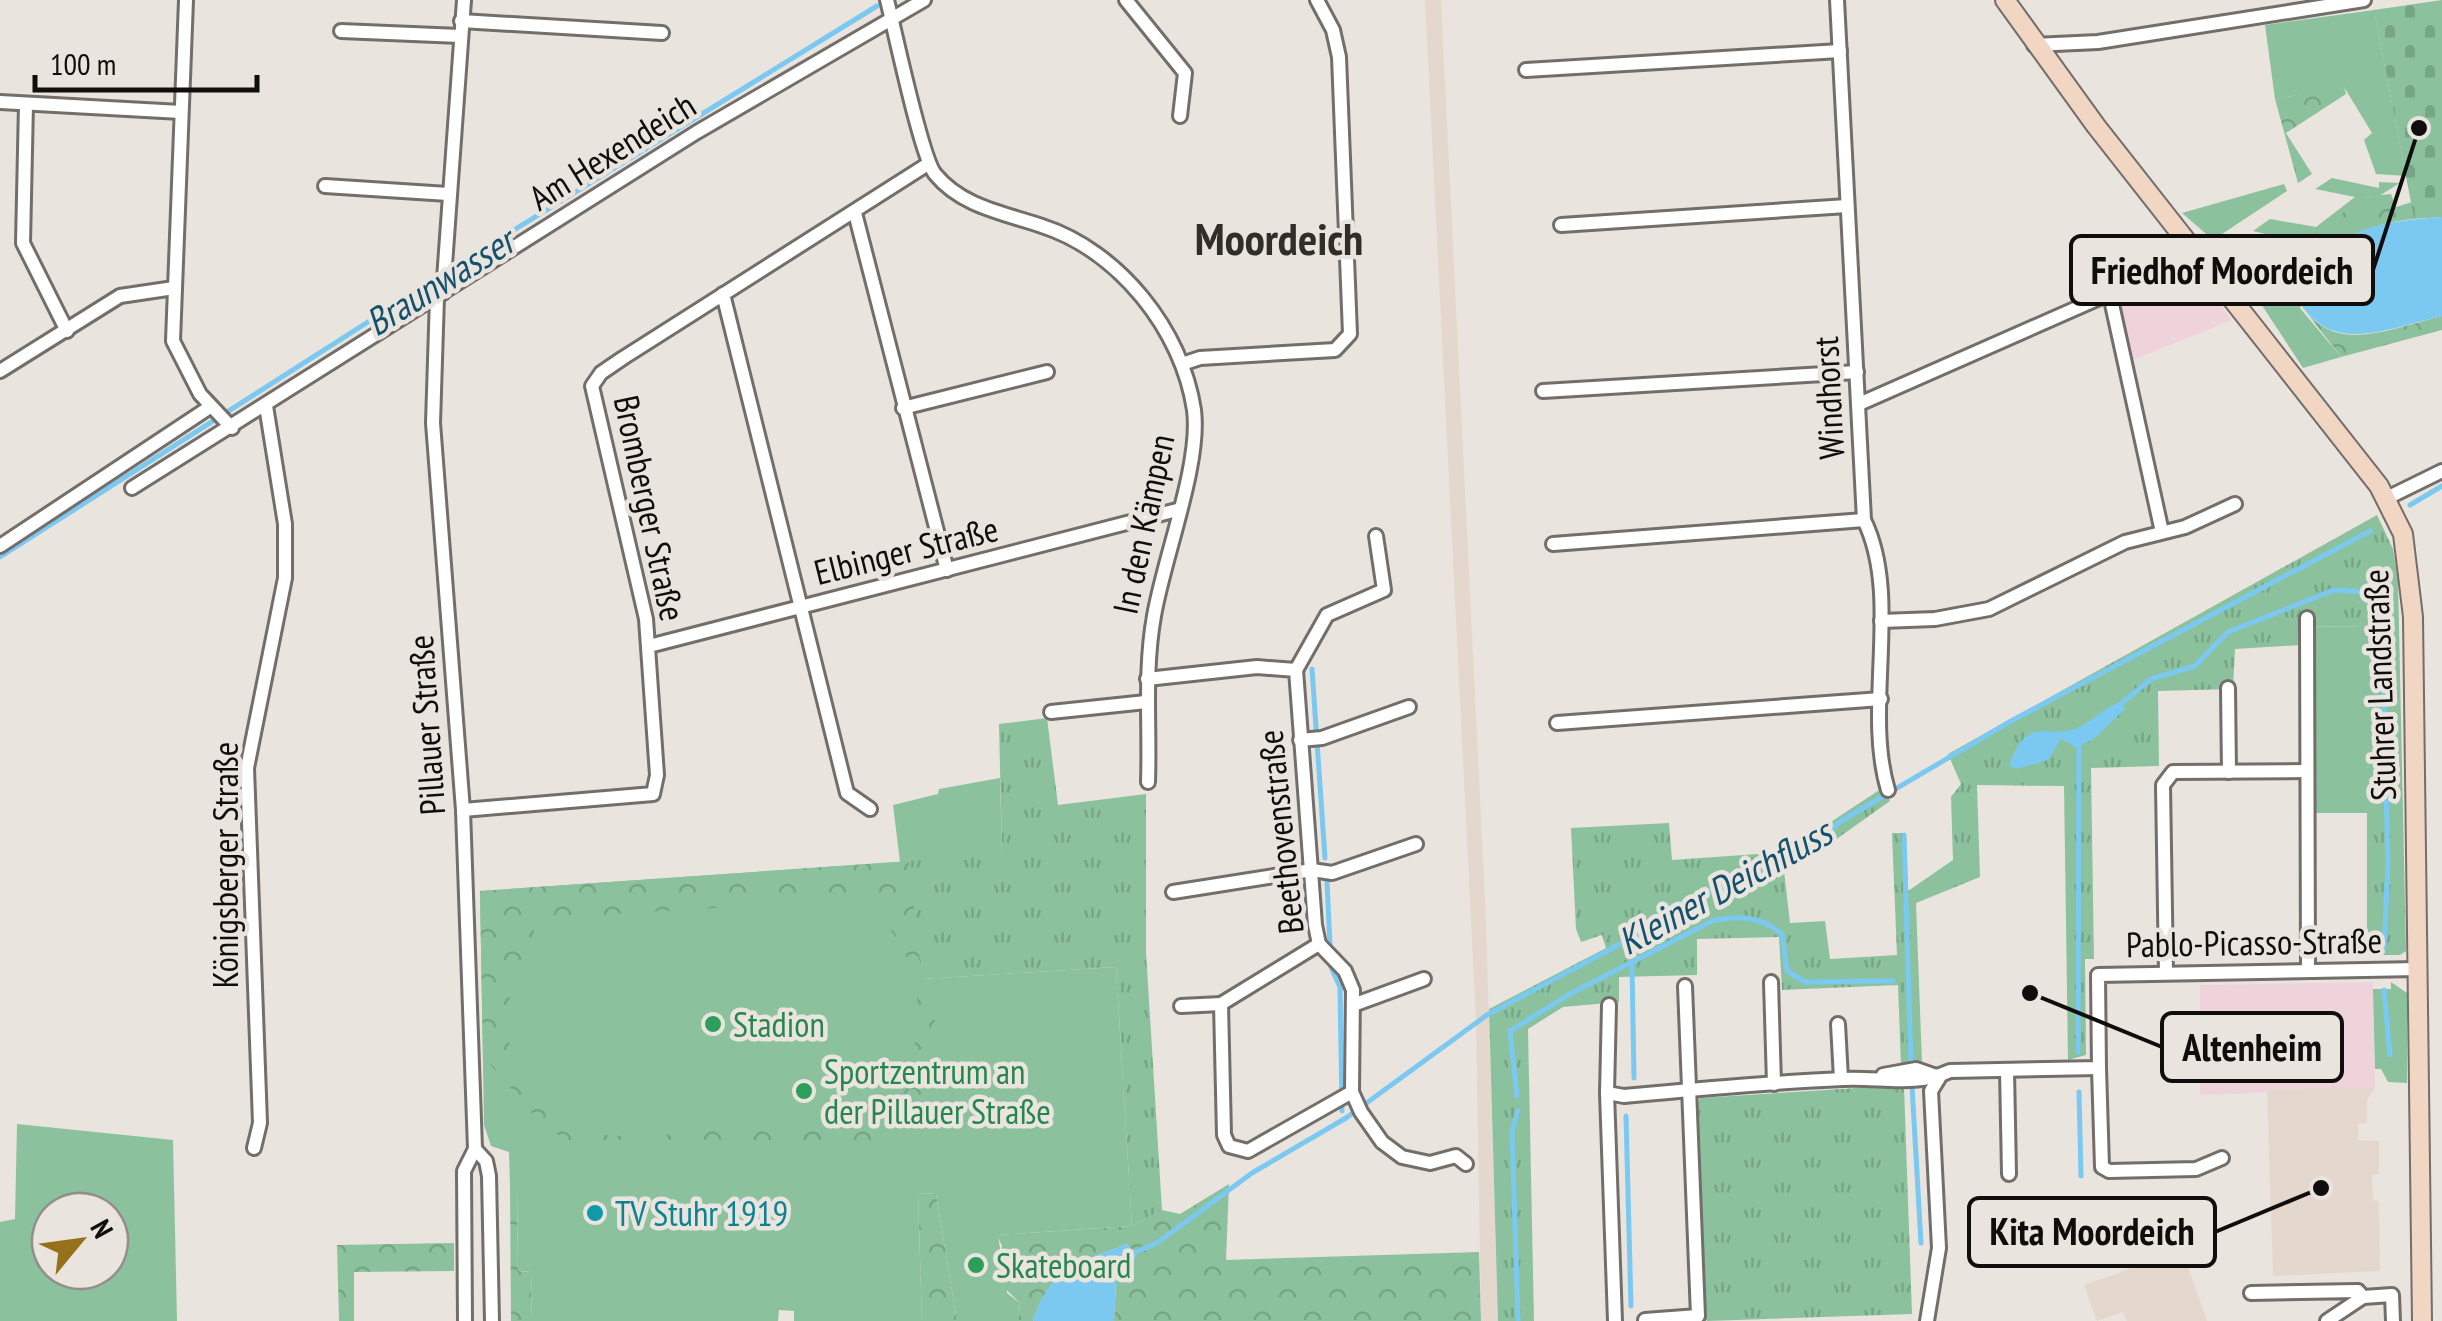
<svg xmlns="http://www.w3.org/2000/svg" width="2442" height="1321" font-family="'PT Sans Narrow',sans-serif">
  <style>
    .commercial { fill: #eed4da }
    .built { fill: #e4d8ce }
    .green { fill: #8bc29d; fill-rule: evenodd }
    .forest { fill: url(#forest-crowns) }
    .cemetery { fill: url(#cemetery-stones) }
    .park { fill: url(#park-tufts) }
    .water { fill: #7bc9f0 }
    .lines { fill: none; stroke-linecap: round; stroke-linejoin: round }
    .stream { stroke: #7bc9f0; stroke-width: 5 }
    .street-casing { stroke: #736e6a; stroke-width: 18 }
    .secondary-casing { stroke: #736e6a; stroke-width: 22 }
    .street { stroke: #fff; stroke-width: 12 }
    .secondary { stroke: #f2d6c4; stroke-width: 18 }
    .leisure-dot { fill: #2e9e5b; stroke: #eae4df; stroke-width: 4 }
    .culture-dot { fill: #0f9aa8; stroke: #eae4df; stroke-width: 4 }
    .labels { text-anchor: middle; dominant-baseline: central; stroke-width: 9; stroke-linejoin: round; paint-order: stroke }
    .street-label { font-size: 35px; fill: #100e0c; stroke: #eae4df }
    .leisure-label { font-size: 35px; fill: #27864d; stroke: #eae4df; text-anchor: start }
    .culture-label { font-size: 35px; fill: #0d838f; stroke: #eae4df; text-anchor: start }
    .water-label { font-size: 38px; font-style: italic; fill: #13516c; stroke: #eae4df }
    .district-label { font-size: 45px; font-weight: bold; fill: #312d29; stroke: #eae4df }
    .leader { fill: none; stroke: #100e0c; stroke-width: 4 }
    .callout-dot { fill: #100e0c; stroke: #eae4df; stroke-width: 4 }
    .callout { fill: #eae4df; stroke: #100e0c; stroke-width: 4 }
    .callout-label { font-size: 38px; text-anchor: middle; font-weight: bold; fill: #100e0c }
  </style>
  <defs>
    <pattern id="forest-crowns" width="20" height="18" patternUnits="userSpaceOnUse" patternTransform="scale(2.5)"><rect width="20" height="18" fill="#8bc29d"/><path d="M2 6a3 3 0 1 1 6 0M12 15a3 3 0 1 1 6 0" fill="none" stroke="#77a686"/></pattern>
    <pattern id="cemetery-stones" width="16" height="16" patternUnits="userSpaceOnUse" patternTransform="scale(2.5)"><rect width="16" height="16" fill="#8bc29d"/><path d="M2 7V4a2 2 0 0 1 4 0v3zM10 15v-3a2 2 0 0 1 4 0v3z" fill="#77a686"/></pattern>
    <pattern id="park-tufts" width="24" height="20" patternUnits="userSpaceOnUse" patternTransform="scale(2.5)"><rect width="24" height="20" fill="#8bc29d"/><path d="M3 7l-1-3M5 7V3M7 7l1-3M15 17l-1-3M17 17v-4M19 17l1-3" fill="none" stroke="#77a686"/></pattern>
  </defs>
  <rect width="100%" height="100%" fill="#eae4df"/>
  <!-- commercial -->
  <g class="commercial">
    <path d="M2193,269L2232,320L2133,360L2118,297Z"/>
    <path d="M2373,982L2375,1088L2200,1095V985Z"/>
  </g>
  <!-- built -->
  <g class="built">
    <path d="M1425,0H1441L1486,920L1498,1321H1481L1476,1021Z"/>
    <path d="M2375,1088L2367,1100V1123L2358,1124V1140L2379,1141V1174L2372,1175L2373,1200L2379,1201L2380,1271L2273,1276L2267,1089Z"/>
    <path d="M2182,1250L2207,1321H2127L2123,1312L2097,1321L2084,1285Z"/>
  </g>
  <!-- green -->
  <g class="green">
    <path d="M2374,10L2406,176L2376,174L2364,140L2372,133L2344,87L2275,99L2265,25Z"/>
    <path d="M2332,178L2379,188V182L2400,183L2379,196L2363,197L2300,308L2341,357L2303,368L2248,284L2224,260L2262,270L2298,242L2253,231L2270,219L2316,227L2355,197L2315,189Z"/>
    <path d="M2284,184L2287,191L2213,240L2182,213Z"/>
    <path d="M2367,626L2368,813H2315L2312,627Z"/>
    <path d="M1000,778L1002,855L922,979L1116,967L1132,1226L998,1235L1007,1293L1020,1303L1018,1321H957L936,1194L918,1193L922,1321H794V1311L779,1310L778,1321H532L531,1272L518,1271L517,1185L510,1184L509,1152L491,1146L484,1125L480,891L900,862L893,805L938,794L939,789Z"/>
    <path d="M2391,982L2407,993V1083L2388,1082L2381,1069H2375L2373,989H2391Z"/>
    <path d="M17,1124L173,1140L177,1321H0V1222L15,1219ZM50,1211H110V1271H50Z"/>
  </g>
  <!-- forest -->
  <g class="forest">
    <path d="M2344,86L2346,94L2286,133L2312,174L2298,183L2275,99Z"/>
    <path d="M2391,194L2396,207L2412,202L2442,217C2371,220 2340,233 2294,289C2323,361 2385,330 2442,316V330L2341,357L2272,268L2363,197Z"/>
    <path d="M909,861L922,979L936,1025V1060L905,1129L891,1138L842,1142L841,1121C917,1103 934,1014 904,952C894,931 881,921 876,898L534,919V943L504,1012L510,1049L545,1107L593,1134L635,1137L638,1149L577,1150L535,1117L483,1056L480,891Z"/>
    <path d="M833,1122L834,1142L659,1148V1135Z"/>
    <path d="M510,1184H517L518,1271L531,1272L532,1321H511Z"/>
    <path d="M1229,1184L1226,1260L1479,1252L1481,1321H1114L1116,1282L1136,1256L1127,1244C1078,1263 1051,1267 1033,1321H1018L1020,1303L996,1280L1002,1246L997,1235L1132,1226L1162,1210L1180,1214Z"/>
    <path d="M918,1193L936,1194L957,1321H922Z"/>
    <path d="M454,1243V1271L354,1272V1321H339L337,1245Z"/>
  </g>
  <!-- cemetery -->
  <path class="cemetery" d="M2442,0V217L2414,218L2374,10Z"/>
  <!-- park -->
  <g class="park">
    <path d="M2377,515L2393,549L2398,580L2406,951L2400,955H2367V626L2303,627L2301,645L2235,649L2233,689L2158,691L2159,766L2091,768L2094,959H2085L2086,1055L2068,1060L2064,786L1977,785L1980,877L1916,903L1922,1063L1901,1065L1898,985L1782,990L1779,937L1697,939V975L1619,977V1002L1563,1007L1528,1029L1534,1321H1498L1489,1009L1606,948L1602,935L1581,942L1576,929L1571,828L1669,823L1672,860L1772,853L1788,850L1884,787L1890,801L1810,858L1784,871L1790,923L1825,921L1830,959L1897,955L1892,833H1906L1908,891L1953,860L1951,797L1961,784L1948,754Z"/>
    <path d="M1047,718L1058,805L1146,794V952L1162,1210L1132,1226L1116,967L922,979L909,861L1002,854L999,724Z"/>
    <path d="M1888,1086L1904,1087L1912,1314L1707,1321L1702,1312L1696,1105L1700,1098Z"/>
  </g>
  <!-- water -->
  <g class="water">
    <path d="M2442,217V316C2385,329 2323,360 2294,289C2344,228 2366,223 2442,217Z"/>
    <path d="M2123,702L2125,709L2096,737L2077,748L2061,739L2048,760L2017,769L2009,766C2028,710 2051,743 2081,726C2097,718 2104,706 2123,702Z"/>
    <path d="M1127,1244L1136,1256L1116,1282L1114,1321H1033C1050,1267 1079,1262 1127,1244Z"/>
  </g>
  <g class="lines">
    <!-- stream -->
    <g class="stream">
      <path d="M449,270L877,6"/>
      <path d="M2410,505L2442,486"/>
      <path d="M0,557L440,276"/>
      <path d="M2382,633L2388,863L2384,948"/>
      <path d="M1312,669L1325,858"/>
      <path d="M2118,706L2151,679L2195,666L2228,632L2334,590L2369,592L2381,615"/>
      <path d="M1904,835L1911,1062"/>
      <path d="M1327,881L1331,967L1340,987L1342,1111"/>
      <path d="M1632,965L1634,1078"/>
      <path d="M2384,990L2390,1055"/>
      <path d="M2078,1052L2079,745"/>
      <path d="M1912,1086L1921,1243"/>
      <path d="M2079,1092L2081,1176"/>
      <path d="M1517,1096L1510,1031L1568,995L1712,921C1738,915 1760,916 1782,934L1787,971L1805,982L1893,981"/>
      <path d="M1518,1111L1512,1131L1518,1321"/>
      <path d="M1626,1116L1631,1306"/>
      <path d="M1131,1254L1157,1243L1252,1173L1346,1118L1487,1015L1637,935L1664,910L1806,850L1841,821L2011,721L2370,531"/>
    </g>
    <defs>
      <g id="street">
        <path d="M186,0L173,341L200,394L232,428"/>
        <path d="M887,0C895,31 921,157 935,174C962,207 1004,213 1042,226C1119,251 1182,330 1194,410C1201,464 1164,557 1154,616C1144,672 1150,726 1148,782"/>
        <path d="M1126,0L1185,73L1180,116"/>
        <path d="M1837,0L1864,520C1902,597 1863,708 1888,790"/>
        <path d="M461,21L662,33"/>
        <path d="M341,31L460,36"/>
        <path d="M2034,45L2098,42L2364,0"/>
        <path d="M1526,70L1840,51"/>
        <path d="M0,102L181,112"/>
        <path d="M26,104L23,243L67,331"/>
        <path d="M325,186L448,194"/>
        <path d="M855,213L947,570"/>
        <path d="M1561,225L1847,206"/>
        <path d="M443,293L464,0"/>
        <path d="M723,294L847,793L870,809"/>
        <path d="M2110,295L2162,532"/>
        <path d="M437,297L433,423L463,810L475,1149L464,1171L465,1321"/>
        <path d="M1182,364L1200,358L1335,350L1350,334L1339,57L1333,30L1317,0"/>
        <path d="M0,371L120,296L174,288"/>
        <path d="M1543,391L1857,372"/>
        <path d="M1859,404L2197,255"/>
        <path d="M903,408L1047,372"/>
        <path d="M132,488L697,132L924,0"/>
        <path d="M2387,498L2442,471"/>
        <path d="M1553,544L1864,520"/>
        <path d="M0,546L210,407"/>
        <path d="M2307,618L2308,971"/>
        <path d="M1881,621L1935,619L1989,609L2125,542L2185,527L2235,504"/>
        <path d="M649,646L1177,510"/>
        <path d="M1296,670L1327,615L1384,590L1376,536"/>
        <path d="M1147,679L1257,667L1296,670L1315,925L1319,944L1345,971L1353,990L1352,1092L1361,1112L1382,1142L1402,1157L1430,1163L1456,1156L1466,1164"/>
        <path d="M2228,688L2229,772"/>
        <path d="M1051,712L1146,702"/>
        <path d="M1557,723L1881,699"/>
        <path d="M1300,740L1322,738L1409,707"/>
        <path d="M463,810L653,794L657,775L646,619L592,386L601,373L623,358L928,164"/>
        <path d="M1173,892L1312,870L1332,873L1416,844"/>
        <path d="M1319,944L1221,1004L1224,1135L1229,1146L1248,1151L1352,1092"/>
        <path d="M2166,973L2163,785L2173,772L2307,771"/>
        <path d="M1771,982L1774,1084"/>
        <path d="M1353,1005L1424,979"/>
        <path d="M1609,1005L1607,1093L1615,1321"/>
        <path d="M1181,1006L1221,1004"/>
        <path d="M1838,1024L1841,1079"/>
        <path d="M2099,1068L2102,1167L2109,1171L2196,1169L2222,1158"/>
        <path d="M2007,1070L2009,1174"/>
        <path d="M1883,1075L1916,1069L1936,1076"/>
        <path d="M1607,1093L1624,1096C1697,1089 1770,1082 1843,1079C1880,1077 1916,1087 1950,1071L2099,1068L2098,975L2418,969"/>
        <path d="M254,1148L260,1123L247,768L285,578V524L266,406"/>
        <path d="M475,1149L486,1161L489,1176L492,1321"/>
        <path d="M2251,1293L2358,1291L2363,1297L2327,1321"/>
        <path d="M2363,1297L2392,1295L2393,1321"/>
        <path d="M1645,1320L1698,1316L1685,986"/>
        <path d="M1927,1321L1939,1248L1931,1091L1939,1078"/>
      </g>
      <path id="secondary" d="M2005,0L2096,126L2379,486L2403,534L2413,617L2422,1321"/>
    </defs>
    <!-- street casing -->
    <use href="#street" class="street-casing"/>
    <!-- secondary casing -->
    <use href="#secondary" class="secondary-casing"/>
    <!-- street -->
    <use href="#street" class="street"/>
    <!-- secondary -->
    <use href="#secondary" class="secondary"/>
  </g>
  <!-- markers -->
  <g class="leisure-dot">
    <circle cx="713" cy="1024" r="10"/>
    <circle cx="804" cy="1091" r="10"/>
    <circle cx="976" cy="1265" r="10"/>
  </g>
  <circle class="culture-dot" cx="595" cy="1213" r="10"/>
  <g class="labels">
    <!-- street labels -->
    <g class="street-label">
      <text transform="translate(612 151) rotate(-32)">Am Hexendeich</text>
      <text transform="translate(1828 398) rotate(-93)">Windhorst</text>
      <text transform="translate(650 508) rotate(78)">Bromberger Straße</text>
      <text transform="translate(1143 524) rotate(-78)">In den Kämpen</text>
      <text transform="translate(906 550) rotate(-14)">Elbinger Straße</text>
      <text transform="translate(2379 685) rotate(-92)">Stuhrer Landstraße</text>
      <text transform="translate(426 725) rotate(-94)">Pillauer Straße</text>
      <text transform="translate(1280 832) rotate(-96)">Beethovenstraße</text>
      <text transform="translate(225 865) rotate(-90)">Königsberger Straße</text>
      <text transform="translate(2254 942) rotate(-1)">Pablo-Picasso-Straße</text>
    </g>
    <!-- leisure labels -->
    <g class="leisure-label">
      <text x="733" y="1024">Stadion</text>
      <text x="824" y="1071">Sportzentrum an<tspan x="824" dy="40">der Pillauer Straße</tspan></text>
      <text x="996" y="1265">Skateboard</text>
    </g>
    <!-- culture labels -->
    <g class="culture-label">
      <text x="615" y="1213">TV Stuhr 1919</text>
    </g>
    <!-- water labels -->
    <g class="water-label">
      <text transform="translate(439 281) rotate(-32)">Braunwasser</text>
      <text transform="translate(1724 886) rotate(-29)">Kleiner Deichfluss</text>
    </g>
    <!-- district labels -->
    <g class="district-label">
      <text x="1279" y="238">Moordeich</text>
    </g>
  </g>
  <!-- callouts -->
  <path class="leader" d="M2419 128L2373 270M2030 993L2162 1047M2321 1188L2215 1232"/>
  <g class="callout-dot">
    <circle cx="2419" cy="128" r="10"/>
    <circle cx="2030" cy="993" r="10"/>
    <circle cx="2321" cy="1188" r="10"/>
  </g>
  <g class="callout">
    <rect x="2071" y="236" width="302" height="68" rx="10"/>
    <rect x="2162" y="1013" width="180" height="68" rx="10"/>
    <rect x="1969" y="1198" width="246" height="68" rx="10"/>
  </g>
  <g class="callout-label">
    <text x="2222" y="284">Friedhof Moordeich</text>
    <text x="2252" y="1061">Altenheim</text>
    <text x="2092" y="1245">Kita Moordeich</text>
  </g>
  <!-- north arrow -->
  <g transform="translate(80 1241) rotate(61)"><circle r="48" fill="#eae4df" stroke="#938e8b" stroke-width="2.5"/>
  <path d="M0-8L18 38L0 25L-18 38Z" fill="#96701a"/>
  <text y="-15" font-size="28" font-weight="bold" text-anchor="middle" fill="#100e0c">N</text>
  </g>
  <!-- scale -->
  <path d="M35 75v15h222v-15" fill="none" stroke="#100e0c" stroke-width="5"/>
  <text x="50" y="75" font-size="30" fill="#100e0c" stroke="#eae4df" stroke-width="8" paint-order="stroke">100 m</text>
</svg>
